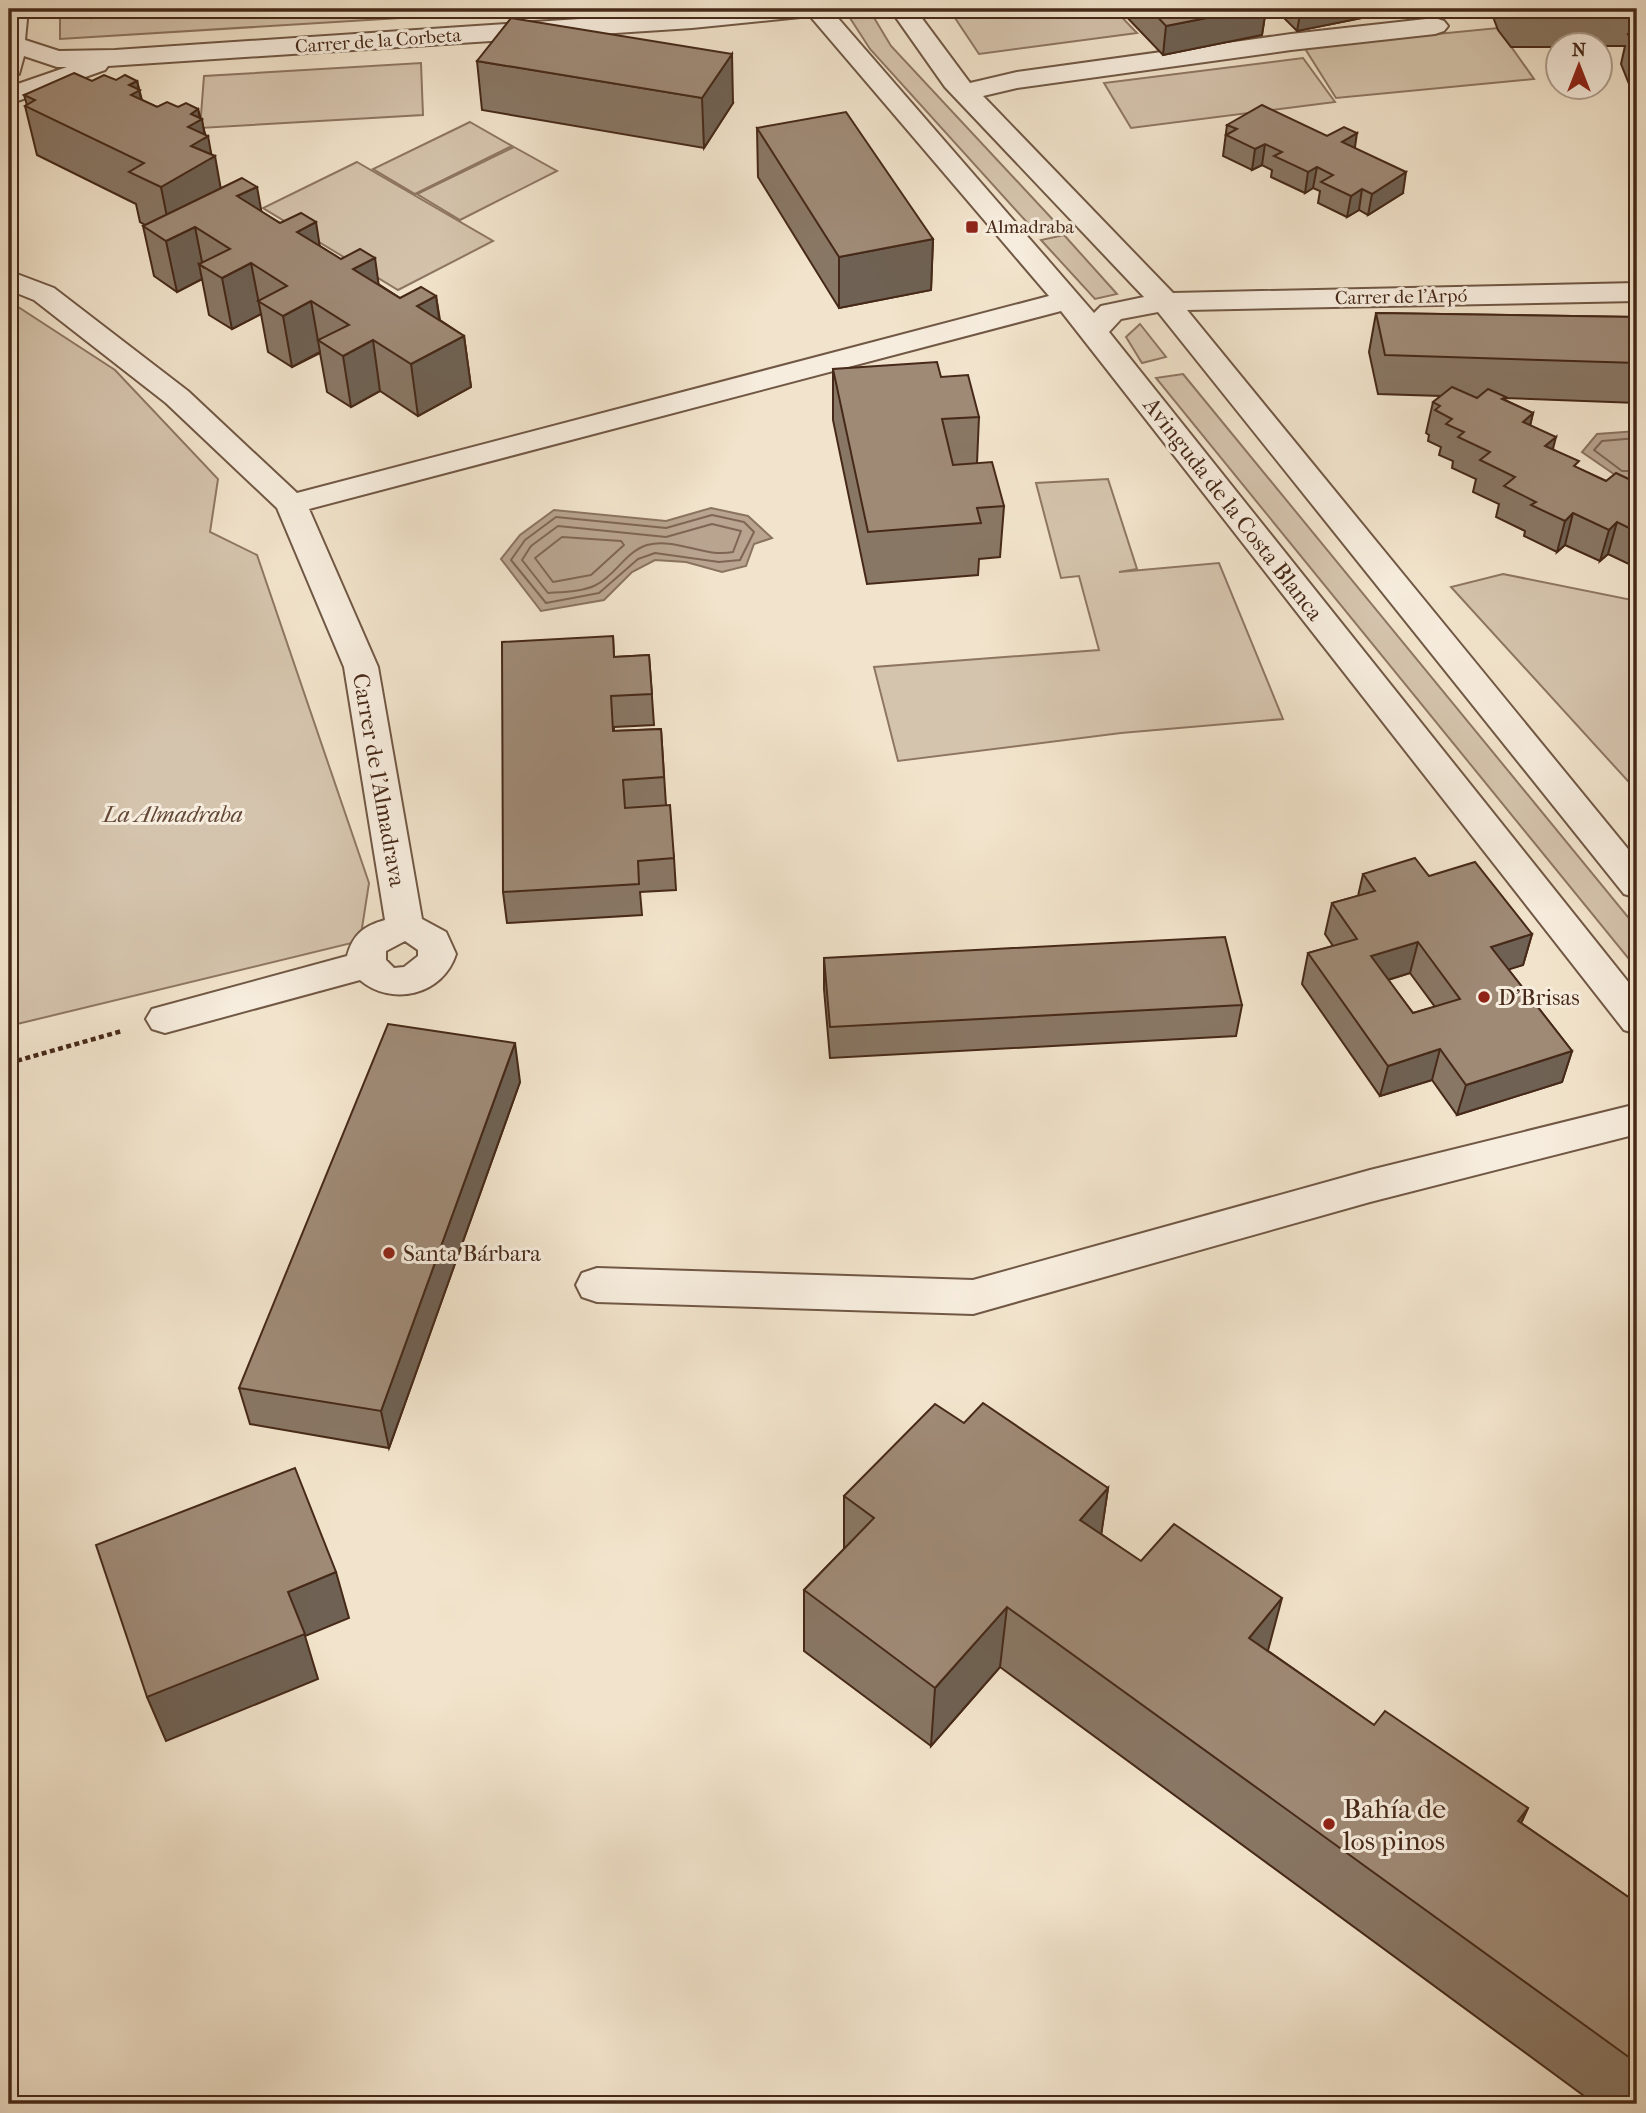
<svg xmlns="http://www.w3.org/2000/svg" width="1646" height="2113" font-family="'IM FELL French Canon',serif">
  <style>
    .green { fill: #d5c4ad; stroke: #8e7662; stroke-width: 2 }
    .water { fill: #b8a48f; stroke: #8a735f; stroke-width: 2 }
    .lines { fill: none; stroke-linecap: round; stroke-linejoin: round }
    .shore { stroke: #7f6654; stroke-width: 2 }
    .minor-casing { stroke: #715845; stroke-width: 4 }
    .path-far1 { stroke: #462918; stroke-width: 3.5; stroke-dasharray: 3.5 2.5; stroke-linecap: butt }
    .path { stroke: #462918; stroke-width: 4.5; stroke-dasharray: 5 3.5; stroke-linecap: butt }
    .minor { fill: #f7edde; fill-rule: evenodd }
    .wall { fill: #897765; stroke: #462918; stroke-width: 2; fill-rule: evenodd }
    .shaded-wall { fill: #6f6153; stroke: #462918; stroke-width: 2 }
    .building { fill: #9f8a76; stroke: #462918; stroke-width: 2; fill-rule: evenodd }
    .poi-dot { fill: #8f2418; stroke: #f7edde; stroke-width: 2.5 }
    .labels { text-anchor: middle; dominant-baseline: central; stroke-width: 6; stroke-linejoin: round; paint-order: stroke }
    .far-street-label { font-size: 19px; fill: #462918; stroke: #f7edde }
    .far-poi-label { font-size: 19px; fill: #462918; stroke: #f7edde; text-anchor: start }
    .street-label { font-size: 23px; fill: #462918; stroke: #f7edde }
    .park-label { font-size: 23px; font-style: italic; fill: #634836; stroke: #f7edde }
    .poi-label { font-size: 23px; fill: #462918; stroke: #f7edde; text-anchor: start }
    .near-poi-label { font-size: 28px; fill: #462918; stroke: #f7edde; text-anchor: start }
  </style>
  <rect width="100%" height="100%" fill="#f2e4cc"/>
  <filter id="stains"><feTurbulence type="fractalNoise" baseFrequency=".00286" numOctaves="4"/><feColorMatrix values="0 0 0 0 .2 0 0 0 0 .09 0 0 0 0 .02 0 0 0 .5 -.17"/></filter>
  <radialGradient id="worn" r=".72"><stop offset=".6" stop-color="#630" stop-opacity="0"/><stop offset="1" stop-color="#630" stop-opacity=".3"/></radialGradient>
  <!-- green -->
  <g class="green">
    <path d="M60,9H545L60,39Z"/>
    <path d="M949,9H1114L1137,33L979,54Z"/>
    <path d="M870,11L891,46L1056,223L1033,229L870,49L848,15Z"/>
    <path d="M1498,28L1534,79L1336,98L1304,47Z"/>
    <path d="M1303,58L1335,102L1131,128L1104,83Z"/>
    <path d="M421,63L423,115L200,128L204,76Z"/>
    <path d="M470,122L512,146L415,194L373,169Z"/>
    <path d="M514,147L557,171L460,220L417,194Z"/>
    <path d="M357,162L493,241L398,290L263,208Z"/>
    <path d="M1064,235L1117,294L1095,299L1041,240Z"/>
    <path d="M9,301L115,370L218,479L210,532L257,555L369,883L360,941L9,1026Z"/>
    <path d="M1140,324L1166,357L1142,363L1126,337Z"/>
    <path d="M1183,374L1637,928V969L1156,378Z"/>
    <path d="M1108,479L1137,569L1119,572L1219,563L1283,719L1121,733L898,761L874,667L1099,650L1079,576L1061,578L1036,483Z"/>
    <path d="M1503,574L1637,601V791L1451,587Z"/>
  </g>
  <!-- water -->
  <g class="water">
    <path d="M1637,431V478L1621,479L1582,452L1597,434Z"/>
    <path d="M711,508L748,516L772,538L754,544L746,566L722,572L686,562L655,560L632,572L604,600L541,611L501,559L520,535L554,510L666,521Z"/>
  </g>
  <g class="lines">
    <!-- shore -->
    <g class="shore">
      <path d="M1637,438L1602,441L1594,450L1622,471H1637"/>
      <path d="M712,515L744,522L754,532L740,560L719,562L655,553L638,559L599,593L546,603L511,560L525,540L556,517L666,528Z"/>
      <path d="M712,524L741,531L733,552C704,558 675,537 647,545C625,552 616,575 596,585C582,592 563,592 548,593L522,560L531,546L558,526L666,537Z"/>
      <path d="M562,537L621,541L624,545L591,575L553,582L535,558Z"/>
    </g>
    <defs>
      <g id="minor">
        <path d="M9,9H28L25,40L59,51L115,50L731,9H830L1094,313L1101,306L1144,297L945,87L890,9H915L970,83L1017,72L1291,34L1435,18L1444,21L1448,26L1444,31L1435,34L1291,50L1017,88L983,96L1173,293L1637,283V301L1187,310L1637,860V898L1624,894L1158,312L1121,319L1109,332L1637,993V1034L1624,1030L1061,311L309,509L378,667L422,919L446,932L456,954C443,995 392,1007 360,980L165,1033L152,1029L146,1019L152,1009L347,956C353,934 364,926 385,920L344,667L277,508L166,403L34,300L9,290V271L54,288L188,391L297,493L1049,296L810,16L692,28L108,66L105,70L9,104V87L67,67H57L24,56L19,74L9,76ZM405,941L418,950V956L404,967L394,968L386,960V951Z"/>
        <path d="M1637,1104V1134L1370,1202L973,1314L597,1302L582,1297L576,1285L582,1273L597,1268L973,1280L1370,1170Z"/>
      </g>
    </defs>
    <!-- minor casing -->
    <use href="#minor" class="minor-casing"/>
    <!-- path-far1 -->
    <path class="path-far1" d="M90,18L104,9"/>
    <!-- path -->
    <path class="path" d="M9,1063L122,1031"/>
    <!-- minor -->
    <use href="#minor" class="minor"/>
  </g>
  <!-- wall -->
  <g class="wall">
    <path d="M1119,9H1266L1262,35L1163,55Z"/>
    <path d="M1275,9H1378L1377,15L1297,31Z"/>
    <path d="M1493,9H1637V104L1621,64L1625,46H1558V47H1511L1498,30L1492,14Z"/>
    <path d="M477,61L733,103L704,148L482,110Z"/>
    <path d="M92,81H137L142,100L157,107L198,109L221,189L320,246L400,298L436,296L440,320L464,336L471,387L418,416L380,391L351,407L327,392L320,353L292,367L268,352L261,314L232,329L209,315L202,279L177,292L154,276L143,226L145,225L140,222L136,204L37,155L25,106L27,105L24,95Z"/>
    <path d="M1227,125L1327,136L1355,148L1403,193L1368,215L1359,210L1347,217L1318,203L1320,191L1313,188L1305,193L1271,177L1272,170L1262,165L1252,170L1223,156Z"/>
    <path d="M757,128L933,239L931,290L839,308L758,177Z"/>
    <path d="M1376,313L1637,317V403L1505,398V400L1533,413L1530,425L1553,449L1577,468L1606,481L1637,483V568L1608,554L1600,561L1565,545L1557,552L1524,536L1525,531L1496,517L1499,504L1473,492L1476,479L1452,468L1453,461L1439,455L1441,447L1428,441L1429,435L1426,433L1433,402L1441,396L1378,394L1369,352Z"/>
    <path d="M833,369L941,377L979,417L977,463L1004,506L1000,557L979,559L978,575L867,584L833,420Z"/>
    <path d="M613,636L614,657L649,655L654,725L614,727V731L661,729L666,805L674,858L676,890L640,892L642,915L507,923L503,892Z"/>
    <path d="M1363,874L1429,876L1532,934L1523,965L1508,969L1572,1051L1562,1082L1457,1115L1432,1080L1380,1096L1302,984L1308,953L1333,946L1325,934L1332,903L1358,896ZM1410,973L1435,1007L1413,1013L1388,980Z"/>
    <path d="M824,958L1242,1005L1236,1036L830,1058L824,989Z"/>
    <path d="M520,1082L389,1448L250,1424L239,1388Z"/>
    <path d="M964,1423L1108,1488L1101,1534L1374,1725L1528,1808L1521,1823L1637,1903V2104H1595L1000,1667L931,1746L804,1651V1590L844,1549V1496Z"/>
  </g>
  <!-- shaded-wall -->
  <g class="shaded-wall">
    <path d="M1252,9H1266L1262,35L1163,55L1166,26Z"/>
    <path d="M1301,9H1378L1377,15L1297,31Z"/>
    <path d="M732,54L733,103L704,148L702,98Z"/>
    <path d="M137,81L150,140L142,145L129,85Z"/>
    <path d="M198,109L200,120L202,119L205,138L208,136L212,158L215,156L224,207L171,237L161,187L188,127L191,114Z"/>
    <path d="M1357,133L1354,154L1342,142Z"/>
    <path d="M1265,144L1262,165L1252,170L1255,149Z"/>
    <path d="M1317,167L1313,188L1305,193L1308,172Z"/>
    <path d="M1406,172L1403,193L1368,215L1372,194Z"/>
    <path d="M257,187L266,237L237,196Z"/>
    <path d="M1362,189L1359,210L1347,217L1351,196Z"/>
    <path d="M316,222L324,273L297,232Z"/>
    <path d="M195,227L203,267L199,264L202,279L177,292L166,241Z"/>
    <path d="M933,239L931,290L839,308V257Z"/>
    <path d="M375,258L382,309L353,269Z"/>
    <path d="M251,263L261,314L232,329L222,278Z"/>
    <path d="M436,296L443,347L417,306Z"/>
    <path d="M311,301L320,352L292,367L283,316Z"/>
    <path d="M464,336L471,387L418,416L411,364Z"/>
    <path d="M373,340L380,391L351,407L343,356Z"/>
    <path d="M1533,413L1526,444L1523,422Z"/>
    <path d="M1556,437L1548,468L1545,446Z"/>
    <path d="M1573,513L1565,545L1557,552L1565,521Z"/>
    <path d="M1617,522L1608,554L1600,561L1609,530Z"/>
    <path d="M1532,934L1523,965L1482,978L1491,947Z"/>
    <path d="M1418,942L1410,973L1364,987L1371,956Z"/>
    <path d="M515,1043L520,1082L389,1448L381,1411Z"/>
    <path d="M1440,1049L1432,1080L1380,1096L1388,1066Z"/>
    <path d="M1572,1051L1562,1082L1457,1115L1466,1085Z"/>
    <path d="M1108,1488L1099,1550L1080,1520Z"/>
    <path d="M336,1572L349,1618L305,1636L318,1679L166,1741L147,1697L288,1592Z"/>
    <path d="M1282,1598L1266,1658L1249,1638Z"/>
    <path d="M1007,1607L1000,1667L931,1746L935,1688Z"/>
    <path d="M1528,1808L1502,1864L1518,1821Z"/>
  </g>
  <!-- building -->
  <g class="building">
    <path d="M1150,9H1252L1166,26Z"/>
    <path d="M1510,9H1637V16L1517,18Z"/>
    <path d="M511,18L732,54L702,98L477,61Z"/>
    <path d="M1628,34H1637V57Z"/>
    <path d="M74,73L92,81L104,75L116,80L125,75L137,81L129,85L140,90L131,95L157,107L167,102L178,107L186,103L198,109L191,114L202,119L188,127L208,136L191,146L215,156L161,187L129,172L144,163L25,106L35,100L24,95Z"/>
    <path d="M1262,105L1327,136L1344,127L1357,133L1342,142L1406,172L1372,194L1362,189L1351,196L1321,182L1333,175L1317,167L1308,172L1274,156L1282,152L1265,144L1255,149L1226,135L1237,129L1227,125Z"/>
    <path d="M846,112L933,239L839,257L757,128Z"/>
    <path d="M242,178L257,187L237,196L280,223L301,213L316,222L297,232L341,259L360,249L375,258L353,269L400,298L421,287L436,296L417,306L464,336L411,364L373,340L343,356L318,340L349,325L311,301L283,316L258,301L287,286L251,263L222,278L199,264L230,249L195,227L166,241L143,226Z"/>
    <path d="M1376,313L1637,317V363L1385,355Z"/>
    <path d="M937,362L941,377L968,375L979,417L942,419L953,465L992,462L1004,506L977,508L981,523L868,532L833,369Z"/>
    <path d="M1452,387L1477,398L1488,389L1506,397L1502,399L1533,413L1523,422L1556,437L1545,446L1579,461L1574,466L1606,481L1616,473L1637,483V532L1617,522L1609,530L1573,513L1565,521L1531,505L1536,502L1504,486L1515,477L1480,460L1490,452L1458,437L1464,432L1446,424L1452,419L1435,410L1440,406L1433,402Z"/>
    <path d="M613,636L614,657L649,655L652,694L611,696L613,731L661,729L664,777L623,780L625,808L670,805L674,858L638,861L639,884L503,892L502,642Z"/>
    <path d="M1415,858L1429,876L1475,862L1532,934L1491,947L1572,1051L1466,1085L1440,1049L1388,1066L1308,953L1357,939L1332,903L1375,891L1363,874ZM1418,942L1460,999L1413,1013L1371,956Z"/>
    <path d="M1225,937L1242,1005L830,1027L824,958Z"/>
    <path d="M388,1024L515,1043L381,1411L239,1388Z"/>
    <path d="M983,1403L1108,1488L1080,1520L1141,1561L1174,1524L1282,1598L1249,1638L1374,1725L1385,1711L1528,1808L1518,1821L1637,1903V2063L1007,1607L935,1688L804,1590L874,1518L844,1496L935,1404L964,1423Z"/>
    <path d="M295,1468L336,1572L288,1592L305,1634L147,1697L96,1545Z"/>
  </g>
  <!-- markers -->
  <g class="poi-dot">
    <rect x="965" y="220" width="14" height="14" rx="3.5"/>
    <circle cx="1484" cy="997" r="7"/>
    <circle cx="389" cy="1253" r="7"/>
    <circle cx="1329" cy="1824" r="7"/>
  </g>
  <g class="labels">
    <!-- far-street labels -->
    <g class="far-street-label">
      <text transform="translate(378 41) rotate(-4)">Carrer de la Corbeta</text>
      <text transform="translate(1401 297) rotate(-1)">Carrer de l'Arpó</text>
    </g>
    <!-- far-poi labels -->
    <g class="far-poi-label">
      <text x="986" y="227">Almadraba</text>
    </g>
    <!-- street labels -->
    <g class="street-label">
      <text transform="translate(1233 509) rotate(52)">Avinguda de la Costa Blanca</text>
      <text transform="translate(379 780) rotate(80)">Carrer de l'Almadrava</text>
    </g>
    <!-- park labels -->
    <g class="park-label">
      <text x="173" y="814">La Almadraba</text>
    </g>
    <!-- poi labels -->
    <g class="poi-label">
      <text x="1498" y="997">D'Brisas</text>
      <text x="403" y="1253">Santa Bárbara</text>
    </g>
    <!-- near-poi labels -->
    <g class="near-poi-label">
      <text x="1343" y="1808">Bahía de<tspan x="1343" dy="32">los pinos</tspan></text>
    </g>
  </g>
  <!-- margin -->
  <rect width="1646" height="2113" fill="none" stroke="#f2e4cc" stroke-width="35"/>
  <rect x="10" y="10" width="1625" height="2092" fill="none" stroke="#462918" stroke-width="3.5"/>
  <rect x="18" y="18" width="1611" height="2078" fill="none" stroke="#462918" stroke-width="2"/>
  <!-- north arrow -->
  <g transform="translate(1579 66)"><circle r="33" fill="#f7edde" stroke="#b09f8f" stroke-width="2"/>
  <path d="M0-5L12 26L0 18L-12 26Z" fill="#8f2418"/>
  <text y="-10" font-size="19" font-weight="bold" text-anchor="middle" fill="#462918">N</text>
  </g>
  <rect width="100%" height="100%" filter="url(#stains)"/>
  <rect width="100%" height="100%" fill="url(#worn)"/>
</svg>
